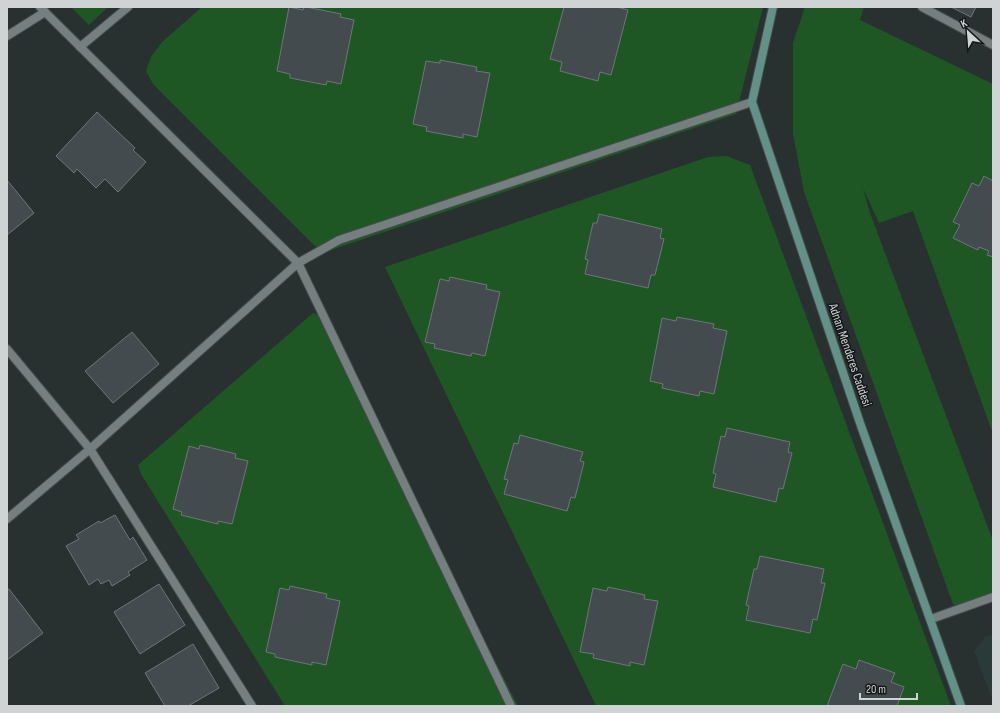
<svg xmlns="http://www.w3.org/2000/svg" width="1000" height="713" font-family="'Sofia Sans Condensed',sans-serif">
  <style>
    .built { fill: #2a3a39 }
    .green { fill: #1e5724 }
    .building { fill: #444b4e; stroke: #6e7679 }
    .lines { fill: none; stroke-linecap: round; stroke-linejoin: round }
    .street-casing { stroke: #464c4c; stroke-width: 10 }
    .secondary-casing { stroke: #464c4c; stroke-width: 10 }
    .street { stroke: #767f7f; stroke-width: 8 }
    .secondary { stroke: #629287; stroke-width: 8 }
    .labels { text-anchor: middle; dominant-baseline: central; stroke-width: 3; stroke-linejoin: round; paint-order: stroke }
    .street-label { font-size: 13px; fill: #cfd3d3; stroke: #141717 }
  </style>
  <rect width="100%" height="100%" fill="#293030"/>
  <!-- built -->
  <path class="built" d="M993,634V701L974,651L984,638Z"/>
  <!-- green -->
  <g class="green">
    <path d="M71,7H108L89,25Z"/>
    <path d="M202,7H763L736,114L325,252L315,246L153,84L146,71L151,57L162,42Z"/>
    <path d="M805,7H864L860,20L993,84V434L913,211L879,223L863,188L870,213L993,541V599L965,612L953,604L804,192L793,134V43Z"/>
    <path d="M727,156L750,165L951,706H596L385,267L708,157Z"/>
    <path d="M313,313L320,316L518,706H285L141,474L138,465Z"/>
  </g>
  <!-- building -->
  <g class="building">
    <path d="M289,7L303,10L304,7H306L341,14L340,17L354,20L341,84L327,81L326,85L290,78V74L277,71Z"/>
    <path d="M564,7H617L628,10L611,75L600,72L598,81L560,71L562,62L550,59Z"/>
    <path d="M951,7H976L971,17Z"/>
    <path d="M440,60L477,67L476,71L490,73L477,137L463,134V138L426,131L427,127L413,124L426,61L440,63Z"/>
    <path d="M97,112L135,148L133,150L146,162L118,192L105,179L96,188L77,169L74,173L56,156Z"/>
    <path d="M984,176L993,181V257L987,255L989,251L979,247L978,250L953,238L960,225L953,222L972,183L979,186Z"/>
    <path d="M7,180L34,213L7,235Z"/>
    <path d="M599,214L662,229L660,238L664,239L655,275H651L648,288L585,274L588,260L585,259L593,223H597Z"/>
    <path d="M450,277L487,285L486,289L500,292L485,356L472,353L471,356L434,348L435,344L425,342L440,279L449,281Z"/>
    <path d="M677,317L714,324L713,328L727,331L714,394L700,391L699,396L662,388L663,384L650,381L662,318L676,321Z"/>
    <path d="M132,332L159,364L113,403L85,371Z"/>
    <path d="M727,428L790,442L788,452L792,453L783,489L779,488L776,502L713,487L716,474L713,473L721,436L725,437Z"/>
    <path d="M520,435L583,452L580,461L584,462L575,498L571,497L567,511L504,494L508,480L504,479L514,443L518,444Z"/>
    <path d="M200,445L236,454L235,458L248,461L232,524L218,521V524L181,515L182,512L173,509L189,446L199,449Z"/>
    <path d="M115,515L130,540L133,537L147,560L128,572L130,575L112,586L109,580L101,584L98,579L89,585L66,546L79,539L76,535L99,521L100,523Z"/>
    <path d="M760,556L824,569L821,583H825L817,620L813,619L810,633L746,620L749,606L746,605L754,569H757Z"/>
    <path d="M159,584L185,625L140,654L114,612Z"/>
    <path d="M290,586L327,594L326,598L340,601L326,665L312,662V665L275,657V654L266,652L280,588L289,590Z"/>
    <path d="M608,587L645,595L644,599L658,601L644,665L630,662V666L593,658L594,654L580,652L593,588L607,591Z"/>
    <path d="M9,589L43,633L7,660V590Z"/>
    <path d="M193,644L219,688L188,706H165L145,673Z"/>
    <path d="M859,660L895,673L891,682L904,687L897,706H827L843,664L856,669Z"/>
  </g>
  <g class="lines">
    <defs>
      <g id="street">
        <path d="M40,7L298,263L511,706"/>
        <path d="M922,7L993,45"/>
        <path d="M7,36L45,12"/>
        <path d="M80,47L128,7"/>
        <path d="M7,349L90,449L252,706"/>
        <path d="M7,519L90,449L298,263L339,240L752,102"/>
        <path d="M931,619L993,597"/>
      </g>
      <path id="secondary" d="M773,7L752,102L860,423L961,706"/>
    </defs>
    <!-- street casing -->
    <use href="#street" class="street-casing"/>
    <!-- secondary casing -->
    <use href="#secondary" class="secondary-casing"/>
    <!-- street -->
    <use href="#street" class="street"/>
    <!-- secondary -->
    <use href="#secondary" class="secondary"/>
  </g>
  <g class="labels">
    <!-- street labels -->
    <g class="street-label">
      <text transform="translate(850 355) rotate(71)">Adnan Menderes Caddesi</text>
    </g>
  </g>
  <!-- border -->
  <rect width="1000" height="713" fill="none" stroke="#cfd3d3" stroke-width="16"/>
  <!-- north arrow -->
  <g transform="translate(968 32) rotate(334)" stroke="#141717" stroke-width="3" paint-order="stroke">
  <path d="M0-3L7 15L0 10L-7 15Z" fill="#cfd3d3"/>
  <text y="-6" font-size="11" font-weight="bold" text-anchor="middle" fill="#cfd3d3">K</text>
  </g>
  <!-- scale -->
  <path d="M860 693v6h57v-6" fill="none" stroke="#cfd3d3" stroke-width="2"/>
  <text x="866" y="693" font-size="12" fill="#cfd3d3" stroke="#141717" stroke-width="3" paint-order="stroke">20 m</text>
</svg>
